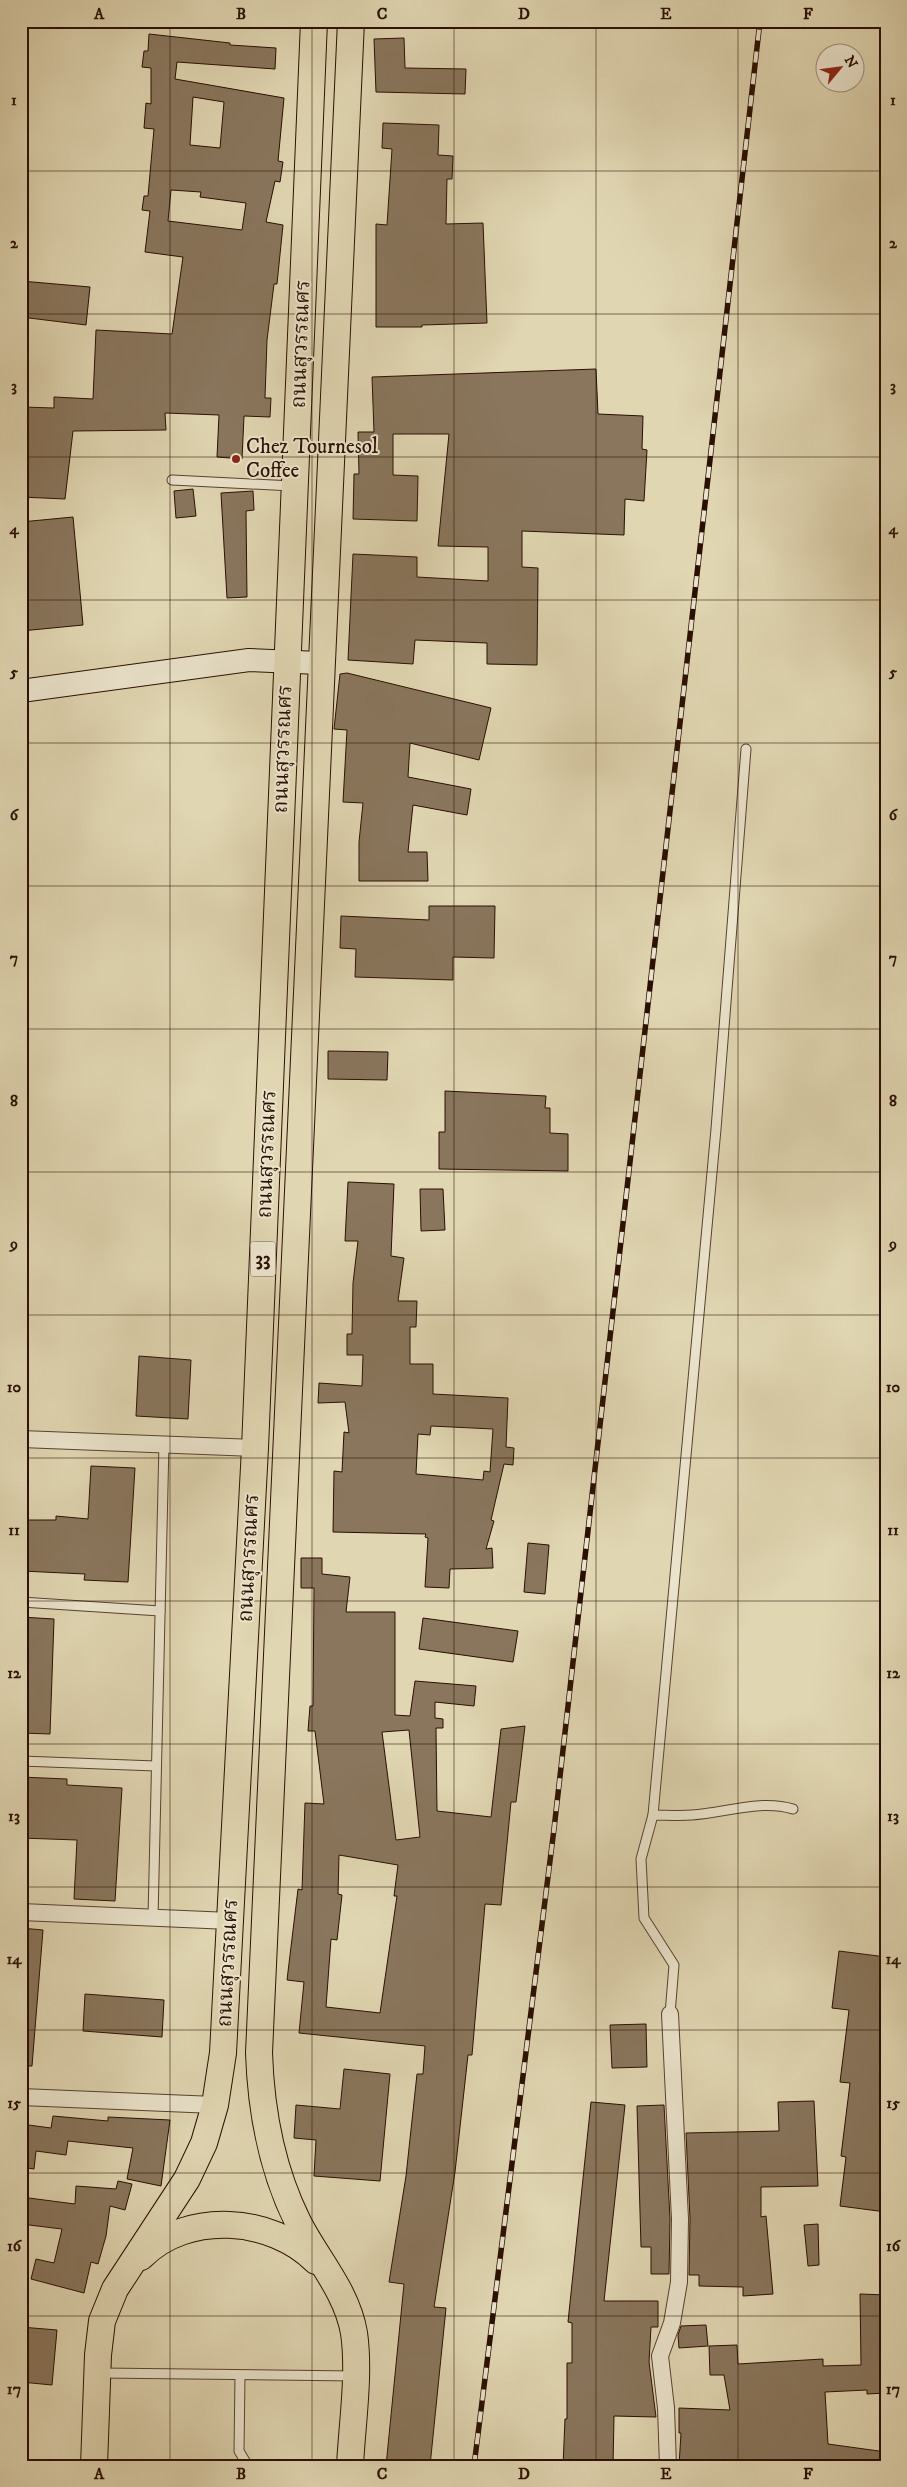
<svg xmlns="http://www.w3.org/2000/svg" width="907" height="2487" font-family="'IM FELL DW Pica','Noto Serif Thai',serif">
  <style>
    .building { fill: #89765d; stroke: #2a0f01; fill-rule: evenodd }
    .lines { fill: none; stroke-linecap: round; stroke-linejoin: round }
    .service-casing { stroke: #58412d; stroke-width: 11 }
    .minor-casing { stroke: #58412d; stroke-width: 18 }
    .secondary-casing { stroke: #2a0f01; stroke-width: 24 }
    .primary-casing { stroke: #2a0f01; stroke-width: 28 }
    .service { stroke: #ebe4cd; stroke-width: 9 }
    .minor { stroke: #ebe4cd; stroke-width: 16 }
    .secondary { stroke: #ebe4cd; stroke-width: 22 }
    .primary { stroke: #e0d6b2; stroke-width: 26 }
    .rail-casing { stroke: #2a0f01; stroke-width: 5.5 }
    .rail { stroke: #ebe4cd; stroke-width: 4; stroke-dasharray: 11; stroke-linecap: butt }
    .grid { fill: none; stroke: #2a0f01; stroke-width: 1; stroke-opacity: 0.55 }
    .poi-dot { fill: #8f2418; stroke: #ebe4cd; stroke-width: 2 }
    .labels { text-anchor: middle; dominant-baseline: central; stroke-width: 4; stroke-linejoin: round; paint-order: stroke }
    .shield { fill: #ebe4cd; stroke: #644f3e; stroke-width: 1 }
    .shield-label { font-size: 20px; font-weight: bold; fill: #2a0f01 }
    .street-label { font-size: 21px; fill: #2a0f01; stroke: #ebe4cd }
    .poi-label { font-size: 21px; fill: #2a0f01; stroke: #ebe4cd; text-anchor: start }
    .neatline { fill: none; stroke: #2a0f01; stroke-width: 2 }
    .grid-label { font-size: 16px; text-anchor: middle; font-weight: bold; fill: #2a0f01 }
  </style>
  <rect width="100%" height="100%" fill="#e0d6b2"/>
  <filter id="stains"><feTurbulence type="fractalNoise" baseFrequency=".004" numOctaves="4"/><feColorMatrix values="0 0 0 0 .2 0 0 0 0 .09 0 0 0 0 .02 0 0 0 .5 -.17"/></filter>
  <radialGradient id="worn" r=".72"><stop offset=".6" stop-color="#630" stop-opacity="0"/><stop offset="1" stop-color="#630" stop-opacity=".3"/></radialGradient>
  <!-- building -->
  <g class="building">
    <path d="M149,34L230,43V45L276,48L275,69L177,62L175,79L284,98L278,161L283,162L280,182L275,181L266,222L283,225L277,284H274L267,340L265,398H271L270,417L244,416L242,459L217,457L219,415L165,413L166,430L73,431L65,499L21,497L22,407L54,408V397L93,399L96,330L172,334L183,257L145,252L150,211L142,210L144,196H148L154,129L144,128L146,103L151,104V68L142,67L144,51H148ZM193,97L224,102L220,148L190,145ZM171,190L201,192L200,197L246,203L242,230L168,221Z"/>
    <path d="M404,38L405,68L466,69L465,94L376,92L374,39Z"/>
    <path d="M383,123L439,125L438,155L453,156L452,179H447L446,224L483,223L487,323L422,325V327H376V224L387,225L392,149L382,148Z"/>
    <path d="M21,281L90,287L86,325L21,317Z"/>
    <path d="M596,369L598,414L643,416L642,449L647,450L644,501L625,499L624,535L522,531V567L538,568L537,665L487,664V643L415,640L413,664L348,660L353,554L417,557V577L488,581V547L438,546L449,434H393V475L418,476L417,521L353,519L354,474H359L358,432H374L372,377Z"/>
    <path d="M193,489L196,516L176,518L174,491Z"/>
    <path d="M253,491L254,510L246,511L247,597L227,598L221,493Z"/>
    <path d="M73,517L83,625L21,631V522Z"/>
    <path d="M347,673L491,708L479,760L410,743L408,777L471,789L467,815L413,805L408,852H427L428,881H359V842L363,803L343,802L347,730L334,729L340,674Z"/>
    <path d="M429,906H495L494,958L453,957V980L355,977L356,949L340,948L341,916L429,920Z"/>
    <path d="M328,1051L388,1052L387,1080L328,1079Z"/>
    <path d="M445,1091L546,1096L545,1108H550V1133L568,1134V1171L439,1169V1132H445Z"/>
    <path d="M348,1182L394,1184L391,1256L404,1258L398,1301H417L416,1327H410V1364H433V1394L508,1398L506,1447L514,1448L513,1465L504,1464L491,1520L494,1521L486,1549L492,1548L493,1568L450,1569L449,1588L425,1587L428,1538L425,1537L426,1534L333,1532L334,1471L342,1472L344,1432L349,1433L345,1402L318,1403L319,1383L362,1386L363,1355H347V1334H352L353,1283L358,1241H345ZM431,1426L493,1429L490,1472L484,1471L483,1480L416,1474L418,1434L430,1435Z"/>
    <path d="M420,1189H443L445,1230L421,1231Z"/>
    <path d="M139,1356L191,1360L188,1419L136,1416Z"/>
    <path d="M91,1466L135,1468L128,1582L84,1580L85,1574L22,1571L24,1520H56V1516L88,1519Z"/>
    <path d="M528,1543L549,1545L545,1594L524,1592Z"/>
    <path d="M301,1558H322V1574L350,1577L346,1612H395V1715L410,1716L415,1681L476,1686L474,1706L435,1702V1718L443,1719V1728H436L437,1811L491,1817L501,1729L525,1726L516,1802H511L501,1905L485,1904L472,2055H468L455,2172L434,2307L446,2308L430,2466H386L404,2284L389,2282L406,2176L417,2074H423L425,2046L299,2033L304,1982L287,1980L298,1889L302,1890L305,1803L324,1804L315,1731H308L310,1706H313L314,1588H301ZM409,1730L420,1837L396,1840L382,1732ZM339,1855L398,1865L394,1896H397L380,2013L326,2007L331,1939L337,1940L342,1895L338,1894Z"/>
    <path d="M21,1617L54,1619L50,1734L21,1733Z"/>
    <path d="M423,1618L518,1631L513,1662L419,1649Z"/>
    <path d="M21,1777L67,1779V1785L122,1788L115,1901L74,1899L77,1840L21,1838Z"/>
    <path d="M21,1928L43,1930L32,2066H21Z"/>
    <path d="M839,1951L886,1957V2212L840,2206L846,2157L841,2156L850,2083L840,2082L849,2010L832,2008Z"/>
    <path d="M85,1994L164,2000L162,2037L83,2031Z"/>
    <path d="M646,2024L647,2067L612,2068L610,2025Z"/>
    <path d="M344,2069L390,2074L380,2181L314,2176L316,2140L294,2138L296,2105L340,2109Z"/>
    <path d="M814,2101L818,2186L761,2187V2217L766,2216L773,2294L743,2296V2287L699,2286V2275H689L690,2219L686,2133L779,2131L778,2102Z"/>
    <path d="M591,2102L625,2105L604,2301H658V2327H651L649,2362L656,2417L614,2416L613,2466H563L565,2419H567V2363H572V2323L568,2322Z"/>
    <path d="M664,2105L670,2219L669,2274H651V2247H641L637,2106Z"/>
    <path d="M53,2116L108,2121V2117L170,2120L161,2186L127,2179L133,2148L68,2141L66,2155L36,2151L34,2169L21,2167V2124L51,2128Z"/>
    <path d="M118,2181L132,2184L125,2210L110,2206L106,2236L98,2264L91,2262L84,2293L31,2279L36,2259L54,2263L62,2229L21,2224V2197L75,2204L76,2186L116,2189Z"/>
    <path d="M818,2224L819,2265L808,2266L804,2225Z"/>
    <path d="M860,2294L886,2295V2393L867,2394V2390L825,2392L828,2444L886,2452V2466H679L681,2433H679V2408L730,2410L724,2375H710L709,2346L737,2345L738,2364L823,2359V2366L861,2365Z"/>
    <path d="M706,2325L708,2346L679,2348L678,2335L681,2326Z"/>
    <path d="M21,2327L57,2330L52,2385L21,2382Z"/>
  </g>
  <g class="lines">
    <defs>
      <g id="service">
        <path d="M172,480L292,486"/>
        <path d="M21,1602L160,1611"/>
        <path d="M21,1761L156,1766"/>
        <path d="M653,1815L716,1129L746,749"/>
        <path d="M153,1918L164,1443"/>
        <path d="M670,2014L674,1965L644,1918L641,1859L653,1815C666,1815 679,1816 692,1815C725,1813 761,1799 793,1809"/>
        <path d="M100,2373L355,2376"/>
        <path d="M240,2376L239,2451L248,2466"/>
      </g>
      <g id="minor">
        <path d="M21,1439L255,1448"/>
        <path d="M21,1912L230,1921"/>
        <path d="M21,2097L215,2105"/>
        <path d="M668,2466L666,2408L660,2356L672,2323L679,2282L680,2219L670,2014"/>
      </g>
      <path id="secondary" d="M21,691L249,660L320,663"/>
      <g id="primary">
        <path d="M141,2257C187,2210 272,2217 316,2261"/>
        <path d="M94,2466L98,2355L102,2321L115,2289L187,2179L204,2143L215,2105L223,2053L255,1448L314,21"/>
        <path d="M350,2466C352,2424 360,2374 354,2333C347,2291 316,2258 298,2222C271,2168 261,2112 259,2053L351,21"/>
      </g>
    </defs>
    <!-- service casing -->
    <use href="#service" class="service-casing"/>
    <!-- minor casing -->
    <use href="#minor" class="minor-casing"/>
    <!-- secondary casing -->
    <use href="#secondary" class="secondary-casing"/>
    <!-- primary casing -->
    <use href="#primary" class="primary-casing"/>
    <!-- service -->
    <use href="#service" class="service"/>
    <!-- minor -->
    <use href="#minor" class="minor"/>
    <!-- secondary -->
    <use href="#secondary" class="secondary"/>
    <!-- primary -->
    <use href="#primary" class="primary"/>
    <defs>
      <path id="rail" d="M474,2466L554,1829L760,21"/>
    </defs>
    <!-- rail casing -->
    <use href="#rail" class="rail-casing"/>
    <!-- rail -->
    <use href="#rail" class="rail"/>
  </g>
  <!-- grid -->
  <path class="grid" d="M170,21V2466M312,21V2466M454,21V2466M596,21V2466M738,21V2466M21,171H886M21,314H886M21,457H886M21,600H886M21,743H886M21,886H886M21,1029H886M21,1172H886M21,1315H886M21,1458H886M21,1601H886M21,1744H886M21,1887H886M21,2030H886M21,2173H886M21,2316H886"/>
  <!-- markers -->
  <circle class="poi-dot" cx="236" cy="459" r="5"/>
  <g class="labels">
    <!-- shield labels -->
    <rect class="shield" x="250.5" y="1241.5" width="25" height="35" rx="4"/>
    <g class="shield-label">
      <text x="263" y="1259">33</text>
    </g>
    <!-- street labels -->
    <g class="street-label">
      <text transform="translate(301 344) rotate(-88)">ถนนสุวรรณศร</text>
      <text transform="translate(283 749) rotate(-88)">ถนนสุวรรณศร</text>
      <text transform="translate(267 1154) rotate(-88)">ถนนสุวรรณศร</text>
      <text transform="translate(249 1558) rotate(-87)">ถนนสุวรรณศร</text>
      <text transform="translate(228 1963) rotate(-87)">ถนนสุวรรณศร</text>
    </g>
    <!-- poi labels -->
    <g class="poi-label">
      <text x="246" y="447">Chez Tournesol<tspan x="246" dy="24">Coffee</tspan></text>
    </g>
  </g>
  <!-- margin -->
  <rect width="907" height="2487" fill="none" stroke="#e0d6b2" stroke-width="55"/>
  <!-- north arrow -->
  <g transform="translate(840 68) rotate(61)"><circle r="24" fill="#ebe4cd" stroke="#9e8f7b"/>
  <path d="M0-4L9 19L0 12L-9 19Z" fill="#8f2418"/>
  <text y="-8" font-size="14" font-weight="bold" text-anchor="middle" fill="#2a0f01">N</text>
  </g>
  <rect x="28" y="28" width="852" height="2432" class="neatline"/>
  <g class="grid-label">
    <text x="99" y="19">A</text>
    <text x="241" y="19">B</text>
    <text x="382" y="19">C</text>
    <text x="524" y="19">D</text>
    <text x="666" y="19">E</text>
    <text x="808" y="19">F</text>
    <text x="14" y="105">1</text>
    <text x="893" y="105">1</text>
    <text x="14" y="248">2</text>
    <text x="893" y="248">2</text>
    <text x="14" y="391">3</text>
    <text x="893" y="391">3</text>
    <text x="14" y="534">4</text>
    <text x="893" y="534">4</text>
    <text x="14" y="677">5</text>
    <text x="893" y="677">5</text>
    <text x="14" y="820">6</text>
    <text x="893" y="820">6</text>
    <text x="14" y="963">7</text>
    <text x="893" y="963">7</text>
    <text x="14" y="1106">8</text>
    <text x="893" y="1106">8</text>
    <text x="14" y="1249">9</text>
    <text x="893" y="1249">9</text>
    <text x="14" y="1392">10</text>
    <text x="893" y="1392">10</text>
    <text x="14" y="1535">11</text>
    <text x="893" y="1535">11</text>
    <text x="14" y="1678">12</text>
    <text x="893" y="1678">12</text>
    <text x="14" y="1821">13</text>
    <text x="893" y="1821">13</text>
    <text x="14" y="1964">14</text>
    <text x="893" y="1964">14</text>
    <text x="14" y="2108">15</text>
    <text x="893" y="2108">15</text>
    <text x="14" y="2251">16</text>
    <text x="893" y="2251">16</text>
    <text x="14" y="2394">17</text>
    <text x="893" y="2394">17</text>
    <text x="99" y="2479">A</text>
    <text x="241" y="2479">B</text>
    <text x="382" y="2479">C</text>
    <text x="524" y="2479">D</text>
    <text x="666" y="2479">E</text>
    <text x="808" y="2479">F</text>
  </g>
  <rect width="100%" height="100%" filter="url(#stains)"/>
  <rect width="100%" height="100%" fill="url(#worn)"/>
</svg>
